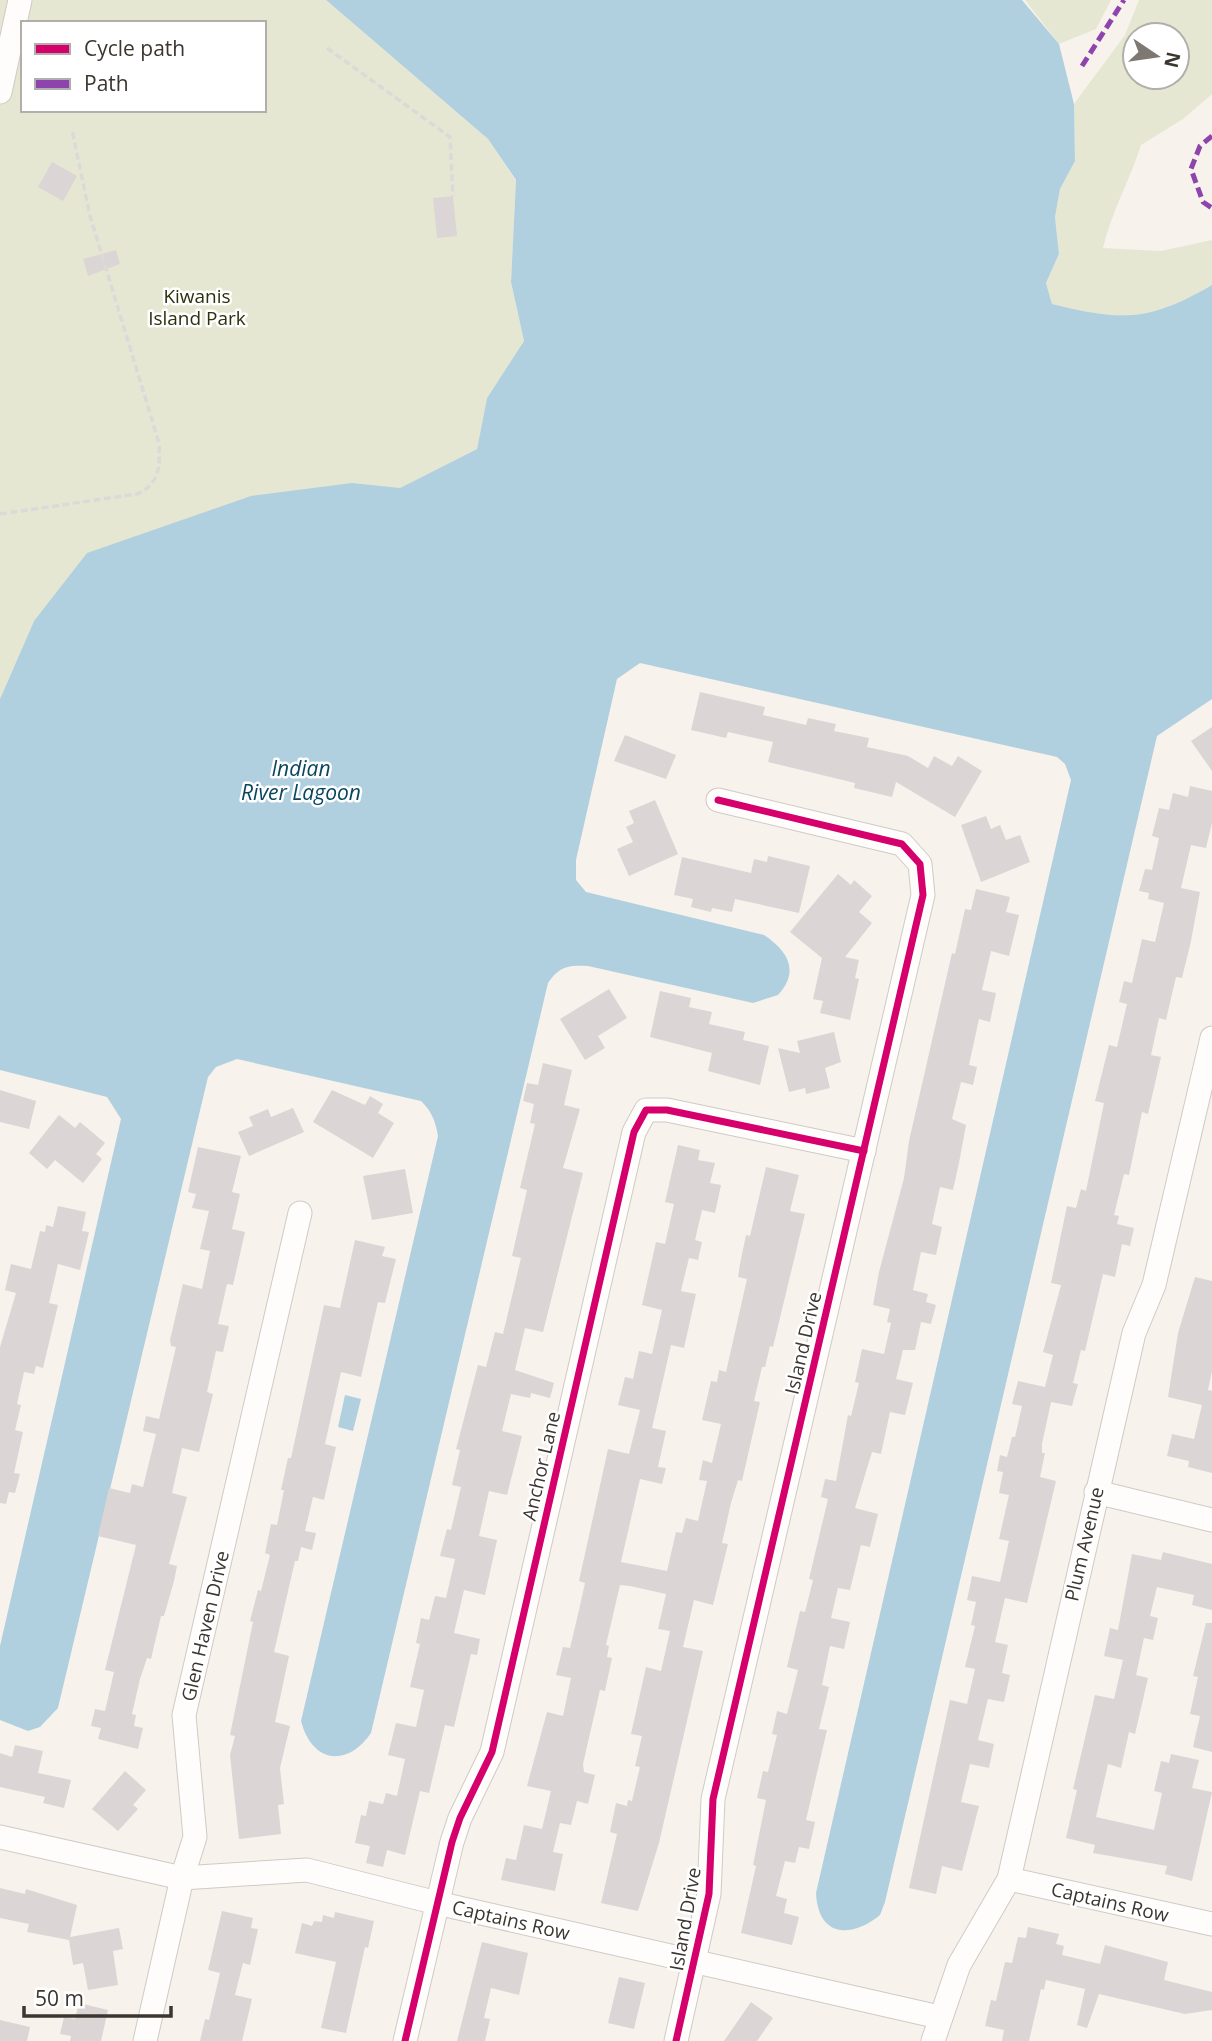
<svg xmlns="http://www.w3.org/2000/svg" width="1212" height="2041" font-family="'Open Sans',sans-serif">
  <style>
    .green { fill: #e6e7d2; fill-rule: evenodd }
    .water { fill: #b1d0df }
    .building { fill: #dbd5d5 }
    .lines { fill: none; stroke-linecap: round; stroke-linejoin: round }
    .minor-casing { stroke: #cfcac4; stroke-width: 25 }
    .path { stroke: #dcdad8; stroke-width: 3.5; stroke-dasharray: 7 3.5; stroke-linecap: butt }
    .minor { stroke: #fefdfc; stroke-width: 23 }
    .quiet { stroke: #8e44ad; stroke-width: 5; stroke-dasharray: 10 5; stroke-linecap: butt }
    .cycleway-casing { stroke: #fff; stroke-width: 11 }
    .cycleway { stroke: #d6006c; stroke-width: 7 }
    .labels { text-anchor: middle; dominant-baseline: central; stroke-width: 5; stroke-linejoin: round; paint-order: stroke }
    .park-label { font-size: 19px; fill: #2c310e; stroke: #fff }
    .street-label { font-size: 19px; fill: #3b362f; stroke: #fff }
    .water-label { font-size: 21px; font-style: italic; fill: #094660; stroke: #fff }
  </style>
  <rect width="100%" height="100%" fill="#f8f2ec"/>
  <!-- green -->
  <g class="green">
    <path d="M0,0H326L488,139L516,181L511,282L524,341L487,398L477,449L400,488L34,621L0,699ZM23,23H264V110H23Z"/>
    <path d="M1025,0H1111L1096,29L1059,44Z"/>
    <path d="M1139,0H1212V94L1183,119L1141,145C1130,180 1111,213 1103,248L1161,251L1212,240V285C1148,322 1122,321 1052,304L1046,283L1059,254L1055,217L1060,189L1075,161L1074,104L1125,35ZM1135,35H1177V77H1135Z"/>
  </g>
  <!-- water -->
  <g class="water">
    <path d="M326,0H1022L1059,44L1074,104L1075,161L1060,189L1055,217L1059,254L1046,283L1052,304C1122,321 1148,322 1212,285V699L1157,736L885,1902L880,1915C851,1939 818,1937 816,1893L1071,780L1065,764L1057,757L640,663L617,679L576,860V880L586,892L764,935C788,951 800,971 778,995L753,1003L588,966C568,965 560,966 548,983L371,1733C347,1768 312,1763 301,1721L438,1136C435,1120 432,1112 421,1101L237,1059L216,1067L208,1077L58,1708L40,1727L28,1731L0,1720V1646L121,1119L107,1097L0,1070V699L34,621L87,553L251,496L352,483L400,488L477,449L487,398L524,341L511,282L516,180L488,139Z"/>
    <path d="M345,1395L361,1399L353,1431L338,1427Z"/>
  </g>
  <!-- building -->
  <g class="building">
    <path d="M52,162L77,176L63,201L38,187Z"/>
    <path d="M453,196L457,236L437,238L433,198Z"/>
    <path d="M116,250L120,264L88,276L83,259Z"/>
    <path d="M700,692L765,707L763,715L806,725L808,718L836,724L834,731L869,738L867,747L908,756L928,768L934,756L952,766L958,756L982,771L955,817L896,782L892,797L854,788L855,783L768,762L773,742L728,732L726,738L691,730Z"/>
    <path d="M1212,727V771L1191,741Z"/>
    <path d="M625,735L676,755L666,779L614,761Z"/>
    <path d="M1190,786L1212,791V823L1206,848L1191,845L1181,888L1200,892L1191,941L1182,978L1176,977L1166,1020L1159,1018L1151,1055L1161,1057L1148,1114L1142,1112L1129,1175L1124,1174L1114,1215L1119,1216L1117,1224L1134,1228L1130,1246L1122,1244L1115,1277L1103,1274L1085,1351L1081,1350L1073,1383L1078,1384L1072,1406L1051,1402L1042,1444V1453H1045L1040,1477L1056,1481L1027,1603L1005,1598L995,1642L1008,1645L1002,1673L1010,1675L1004,1702L988,1699L978,1740L994,1744L989,1768L970,1764L961,1802L979,1806L962,1871L942,1866L936,1894L909,1888L950,1700L967,1704L975,1669L965,1667L975,1626L971,1625L976,1602L967,1600L972,1576L1000,1582L1009,1541L999,1539L1009,1495L999,1493L1003,1472L997,1471L1000,1455L1007,1457L1012,1437H1015L1022,1406L1012,1404L1018,1381L1045,1387L1053,1355L1043,1352L1061,1285L1051,1283L1067,1206L1076,1208L1081,1189L1086,1191L1104,1103L1095,1101L1109,1045L1117,1047L1127,1004L1119,1002L1124,981L1132,983L1142,939L1155,942L1164,903L1148,899L1149,893L1139,891L1145,869L1152,870L1159,838L1152,836L1159,808L1169,810L1173,793L1188,797Z"/>
    <path d="M655,800L678,854L629,876L617,849L633,842L626,827L634,823L629,811Z"/>
    <path d="M986,816L991,829L1000,825L1006,840L1020,835L1030,862L981,882L961,825Z"/>
    <path d="M768,856L810,866L799,913L735,899L732,912L712,908L711,912L691,907L693,899L674,895L682,857L751,873L754,859L767,862Z"/>
    <path d="M838,874L851,885L854,880L872,896L859,912L872,923L845,957L859,960L855,978L859,979L850,1020L820,1013L823,1001L813,999L822,958L790,932Z"/>
    <path d="M976,889L1010,897L1006,912L1019,915L1009,956L991,951L982,990L996,993L990,1022L979,1019L969,1065L977,1067L973,1085L961,1082L952,1119L966,1125L959,1163L953,1190L940,1187L932,1224L942,1227L936,1255L921,1252L913,1290L928,1294L926,1302L936,1305L931,1324L921,1322L915,1350H903L896,1379L913,1383L905,1415L890,1412L881,1454L872,1452L855,1508L878,1514L870,1547L861,1545L850,1590L838,1588L831,1618L850,1622L844,1649L830,1646L822,1685L829,1687L819,1729L827,1730L806,1820L815,1822L809,1849L799,1847L795,1863L785,1861L776,1896L787,1899L784,1913L799,1917L792,1945L741,1933L756,1866L753,1865L766,1800L757,1798L763,1771L768,1772L777,1735L772,1734L777,1711L787,1714L798,1670L787,1667L800,1611L805,1612L813,1580L809,1579L828,1499L821,1497L825,1479L836,1481L848,1415L851,1416L859,1383L855,1382L862,1349L884,1354L891,1323L887,1322L890,1309L873,1305L879,1272L904,1178L909,1141L952,953L955,954L965,909L971,910Z"/>
    <path d="M609,989L627,1018L598,1036L605,1048L585,1060L560,1019Z"/>
    <path d="M660,991L691,998L689,1007L712,1012L709,1024L745,1032L743,1040L769,1046L760,1085L708,1071L712,1053L650,1037Z"/>
    <path d="M834,1032L841,1062L825,1068L830,1088L806,1094L805,1088L789,1092L778,1048L800,1053L797,1041Z"/>
    <path d="M543,1063L572,1070L564,1105L580,1109L563,1168L583,1173L543,1332L525,1328L515,1370L554,1383L550,1398L531,1393L530,1398L511,1394L502,1431L522,1436L507,1495L489,1491L479,1536L497,1540L485,1595L464,1590L454,1633L480,1639L477,1655L471,1654L454,1727L445,1725L429,1793L420,1791L405,1855L387,1850L383,1867L366,1863L370,1846L355,1843L361,1815L366,1816L369,1801L383,1804L386,1793L397,1796L405,1759L388,1755L396,1723L416,1727L424,1690L410,1687L420,1644L416,1643L421,1618L429,1620L435,1596L446,1598L455,1559L440,1556L447,1529L451,1530L461,1487L452,1485L460,1450L456,1449L478,1365L486,1367L495,1332L503,1334L521,1258L512,1256L527,1190L520,1188L535,1124L530,1123L534,1104L523,1101L527,1083L538,1085Z"/>
    <path d="M0,1090L36,1101L29,1129L0,1122Z"/>
    <path d="M332,1090L365,1105L370,1096L383,1104L378,1113L394,1123L373,1158L313,1122Z"/>
    <path d="M293,1108L304,1132L249,1156L238,1132L253,1126L249,1117L268,1109L271,1117Z"/>
    <path d="M59,1115L75,1128L80,1122L105,1143L96,1154L102,1159L83,1183L55,1160L47,1169L29,1153Z"/>
    <path d="M678,1145L700,1150L698,1160L715,1163L710,1183L721,1185L715,1213L702,1210L695,1240L702,1242L698,1260L689,1258L681,1291L696,1294L684,1348L671,1345L652,1428L666,1431L658,1467L666,1468L662,1484L640,1479L621,1562L667,1571L676,1532L682,1533L686,1518L698,1521L707,1481L699,1480L703,1460L712,1463L721,1424L702,1420L711,1381L717,1382L719,1370L726,1372L747,1279L738,1277L740,1264L746,1235L750,1236L766,1167L799,1175L790,1211L805,1214L773,1347L770,1346L765,1367H762L754,1401L760,1402L742,1481L738,1480L731,1503L722,1543L728,1544L713,1605L694,1600L683,1647L703,1651L659,1843L638,1911L601,1903L617,1834L610,1832L616,1803L627,1806L628,1800L632,1801L640,1767L635,1766L642,1736L631,1734L646,1667L661,1671L670,1631L658,1629L666,1594L630,1586L620,1585L606,1645L609,1646L607,1657L612,1658L605,1691L600,1690L583,1764L584,1772L595,1775L588,1804L577,1801L571,1825L560,1823L553,1852L563,1854L555,1891L501,1880L506,1858L516,1860L524,1825L542,1829L551,1791L527,1786L547,1712L563,1716L571,1678L556,1675L563,1647L570,1648L579,1610L585,1583L579,1581L608,1449L629,1454L640,1410L618,1405L625,1377L633,1379L639,1351L652,1354L662,1310L642,1305L656,1242L665,1244L674,1204L665,1202Z"/>
    <path d="M198,1147L241,1156L232,1192L240,1194L232,1229L245,1232L233,1285L227,1284L218,1324L229,1326L223,1352L216,1351L207,1392L213,1394L199,1452L182,1448L172,1493L187,1497L169,1564L177,1566L174,1581L164,1616H161L151,1659L147,1658L140,1679L132,1714L136,1715L134,1726L143,1728L138,1749L98,1739L101,1728L91,1726L95,1709L105,1711L114,1672L105,1670L136,1545L98,1536L109,1488L130,1493L132,1484L143,1487L156,1434L143,1431L146,1416L159,1419L176,1347L171,1346L170,1340L183,1284L202,1289L210,1251L200,1249L209,1211L192,1208L196,1194L188,1192Z"/>
    <path d="M405,1169L413,1213L372,1220L363,1176Z"/>
    <path d="M58,1206L86,1212L82,1231L89,1232L80,1270L58,1264L49,1303L58,1305L43,1368L36,1366L34,1374L24,1372L17,1404L21,1405L15,1430L23,1432L14,1473L20,1474L15,1493L9,1492L6,1504L0,1503V1347L16,1293L5,1290L11,1264L31,1269L40,1231L45,1232L46,1225L53,1227Z"/>
    <path d="M355,1240L385,1247L382,1256L396,1259L385,1303L378,1302L361,1377L341,1372L325,1444L336,1447L324,1500L313,1497L305,1531L316,1533L312,1550L301,1547L298,1561H295L274,1652L289,1656L275,1722L290,1726L280,1768L284,1804L278,1805L281,1834L239,1839L230,1755L235,1736L230,1735L253,1622L250,1621L258,1590L261,1591L270,1555L265,1553L271,1524L277,1525L284,1490H281L288,1458H291L324,1305L340,1308Z"/>
    <path d="M1195,1277L1212,1281V1371L1208,1390L1212,1391V1473L1188,1467L1189,1461L1167,1456L1172,1434L1194,1439L1202,1405L1168,1397L1178,1333Z"/>
    <path d="M1163,1552L1212,1564V1610L1192,1605L1194,1595L1157,1587L1150,1616L1158,1618L1153,1640L1144,1638L1136,1675L1148,1678L1135,1734L1129,1732L1121,1768L1108,1764L1096,1817L1154,1830L1162,1793L1154,1791L1161,1761L1169,1763L1171,1754L1199,1760L1192,1788L1212,1792L1192,1881L1165,1874L1167,1866L1093,1853L1095,1845L1066,1838L1077,1790L1073,1789L1095,1695L1114,1699L1123,1660L1104,1656L1110,1628L1118,1630L1132,1554L1161,1560Z"/>
    <path d="M1206,1623H1212V1752L1193,1747L1200,1716L1190,1714L1198,1677L1193,1676Z"/>
    <path d="M15,1745L43,1751L38,1773L71,1780L64,1808L43,1803L45,1797L0,1787V1753L12,1757Z"/>
    <path d="M125,1771L146,1790L133,1805L138,1809L118,1831L92,1809Z"/>
    <path d="M0,1888L25,1894L26,1889L77,1905L70,1937L119,1928L123,1949L113,1951L118,1985L88,1990L83,1963L73,1965L69,1940L27,1932L29,1924L0,1918Z"/>
    <path d="M222,1911L253,1918L251,1928L258,1929L250,1965L243,1963L235,1995L252,1999L242,2041H200L205,2019L209,2020L220,1973L208,1970Z"/>
    <path d="M335,1912L374,1921L368,1948L365,1947L346,2033L321,2028L336,1962L295,1953L302,1923L312,1926L314,1921L322,1922L323,1915L334,1918Z"/>
    <path d="M1028,1927L1059,1934L1056,1944L1064,1946L1062,1955L1100,1964L1105,1945L1168,1962L1164,1980L1212,1992V2010L1185,2014L1099,1994L1087,2028L1077,2025L1085,1989L1046,1980L1044,1990L1041,1989L1029,2041H1002L1004,2030L985,2026L991,2000L996,2001L1005,1962L1012,1963L1018,1937L1026,1938Z"/>
    <path d="M482,1942L528,1953L519,1995L491,1988L484,2018L490,2019L485,2041H457Z"/>
    <path d="M619,1977L645,1983L634,2029L608,2023Z"/>
    <path d="M751,2002L773,2018L757,2041H724Z"/>
    <path d="M79,2003L108,2010L101,2041H70L71,2036L60,2034L64,2017L75,2019Z"/>
    <path d="M0,2020L30,2027L27,2041H0Z"/>
  </g>
  <g class="lines">
    <defs>
      <g id="minor">
        <path d="M0,92L20,0"/>
        <path d="M1096,1492L1212,1520"/>
        <path d="M0,1837L182,1878L307,1870L437,1903L939,2017"/>
        <path d="M1009,1879L1212,1924"/>
        <path d="M145,2041L182,1878L195,1837L184,1715L300,1213"/>
        <path d="M405,2041L452,1842L460,1818L492,1752L634,1132L646,1110H667L864,1151"/>
        <path d="M676,2041L709,1894L713,1799L923,895L920,864L902,844L718,800"/>
        <path d="M933,2041L959,1965L1009,1879L1134,1333L1154,1285L1212,1038"/>
      </g>
    </defs>
    <!-- minor casing -->
    <use href="#minor" class="minor-casing"/>
    <!-- path -->
    <g class="path">
      <path d="M327,48L450,137L453,196"/>
      <path d="M0,514L137,494C160,484 160,466 159,443L90,216L72,130"/>
    </g>
    <!-- minor -->
    <use href="#minor" class="minor"/>
    <!-- quiet -->
    <g class="quiet">
      <path d="M1082,66L1124,0"/>
      <path d="M1212,136L1200,146L1191,169L1203,202L1212,208"/>
    </g>
    <defs>
      <g id="cycleway">
        <path d="M405,2041L452,1842L460,1818L492,1752L634,1132L646,1110H667L864,1151"/>
        <path d="M676,2041L709,1894L713,1799L923,895L920,864L902,844L718,800"/>
      </g>
    </defs>
    <!-- cycleway casing -->
    <use href="#cycleway" class="cycleway-casing"/>
    <!-- cycleway -->
    <use href="#cycleway" class="cycleway"/>
  </g>
  <g class="labels">
    <!-- park labels -->
    <g class="park-label">
      <text x="197" y="296">Kiwanis<tspan x="197" dy="22">Island Park</tspan></text>
    </g>
    <!-- street labels -->
    <g class="street-label">
      <text transform="translate(803 1343) rotate(-77)">Island Drive</text>
      <text transform="translate(541 1466) rotate(-77)">Anchor Lane</text>
      <text transform="translate(1084 1544) rotate(-77)">Plum Avenue</text>
      <text transform="translate(205 1626) rotate(-77)">Glen Haven Drive</text>
      <text transform="translate(1110 1902) rotate(13)">Captains Row</text>
      <text transform="translate(685 1919) rotate(-80)">Island Drive</text>
      <text transform="translate(511 1920) rotate(13)">Captains Row</text>
    </g>
    <!-- water labels -->
    <g class="water-label">
      <text x="301" y="768">Indian<tspan x="301" dy="24">River Lagoon</tspan></text>
    </g>
  </g>
  <!-- legend -->
  <rect x="21" y="21" width="245" height="91" fill="#ffffff" stroke="#b1afac" stroke-width="2"/>
  <rect x="35" y="44" width="35" height="10" fill="#d6006c" stroke="#b1afac" stroke-width="2"/>
  <text x="84" y="56" font-size="21" fill="#3b362f">Cycle path</text>
  <rect x="35" y="79" width="35" height="10" fill="#8e44ad" stroke="#b1afac" stroke-width="2"/>
  <text x="84" y="91" font-size="21" fill="#3b362f">Path</text>
  <!-- north arrow -->
  <g transform="translate(1156 56) rotate(103)"><circle r="33" fill="#ffffff" stroke="#b1afac" stroke-width="2"/>
  <path d="M0-5L12 26L0 18L-12 26Z" fill="#7d7871"/>
  <text y="-10" font-size="19" font-weight="bold" text-anchor="middle" fill="#3b362f">N</text>
  </g>
  <!-- scale -->
  <path d="M24 2006v10h147v-10" fill="none" stroke="#3b362f" stroke-width="3.5"/>
  <text x="35" y="2006" font-size="21" fill="#3b362f" stroke="#ffffff" stroke-width="5" paint-order="stroke">50 m</text>
</svg>
